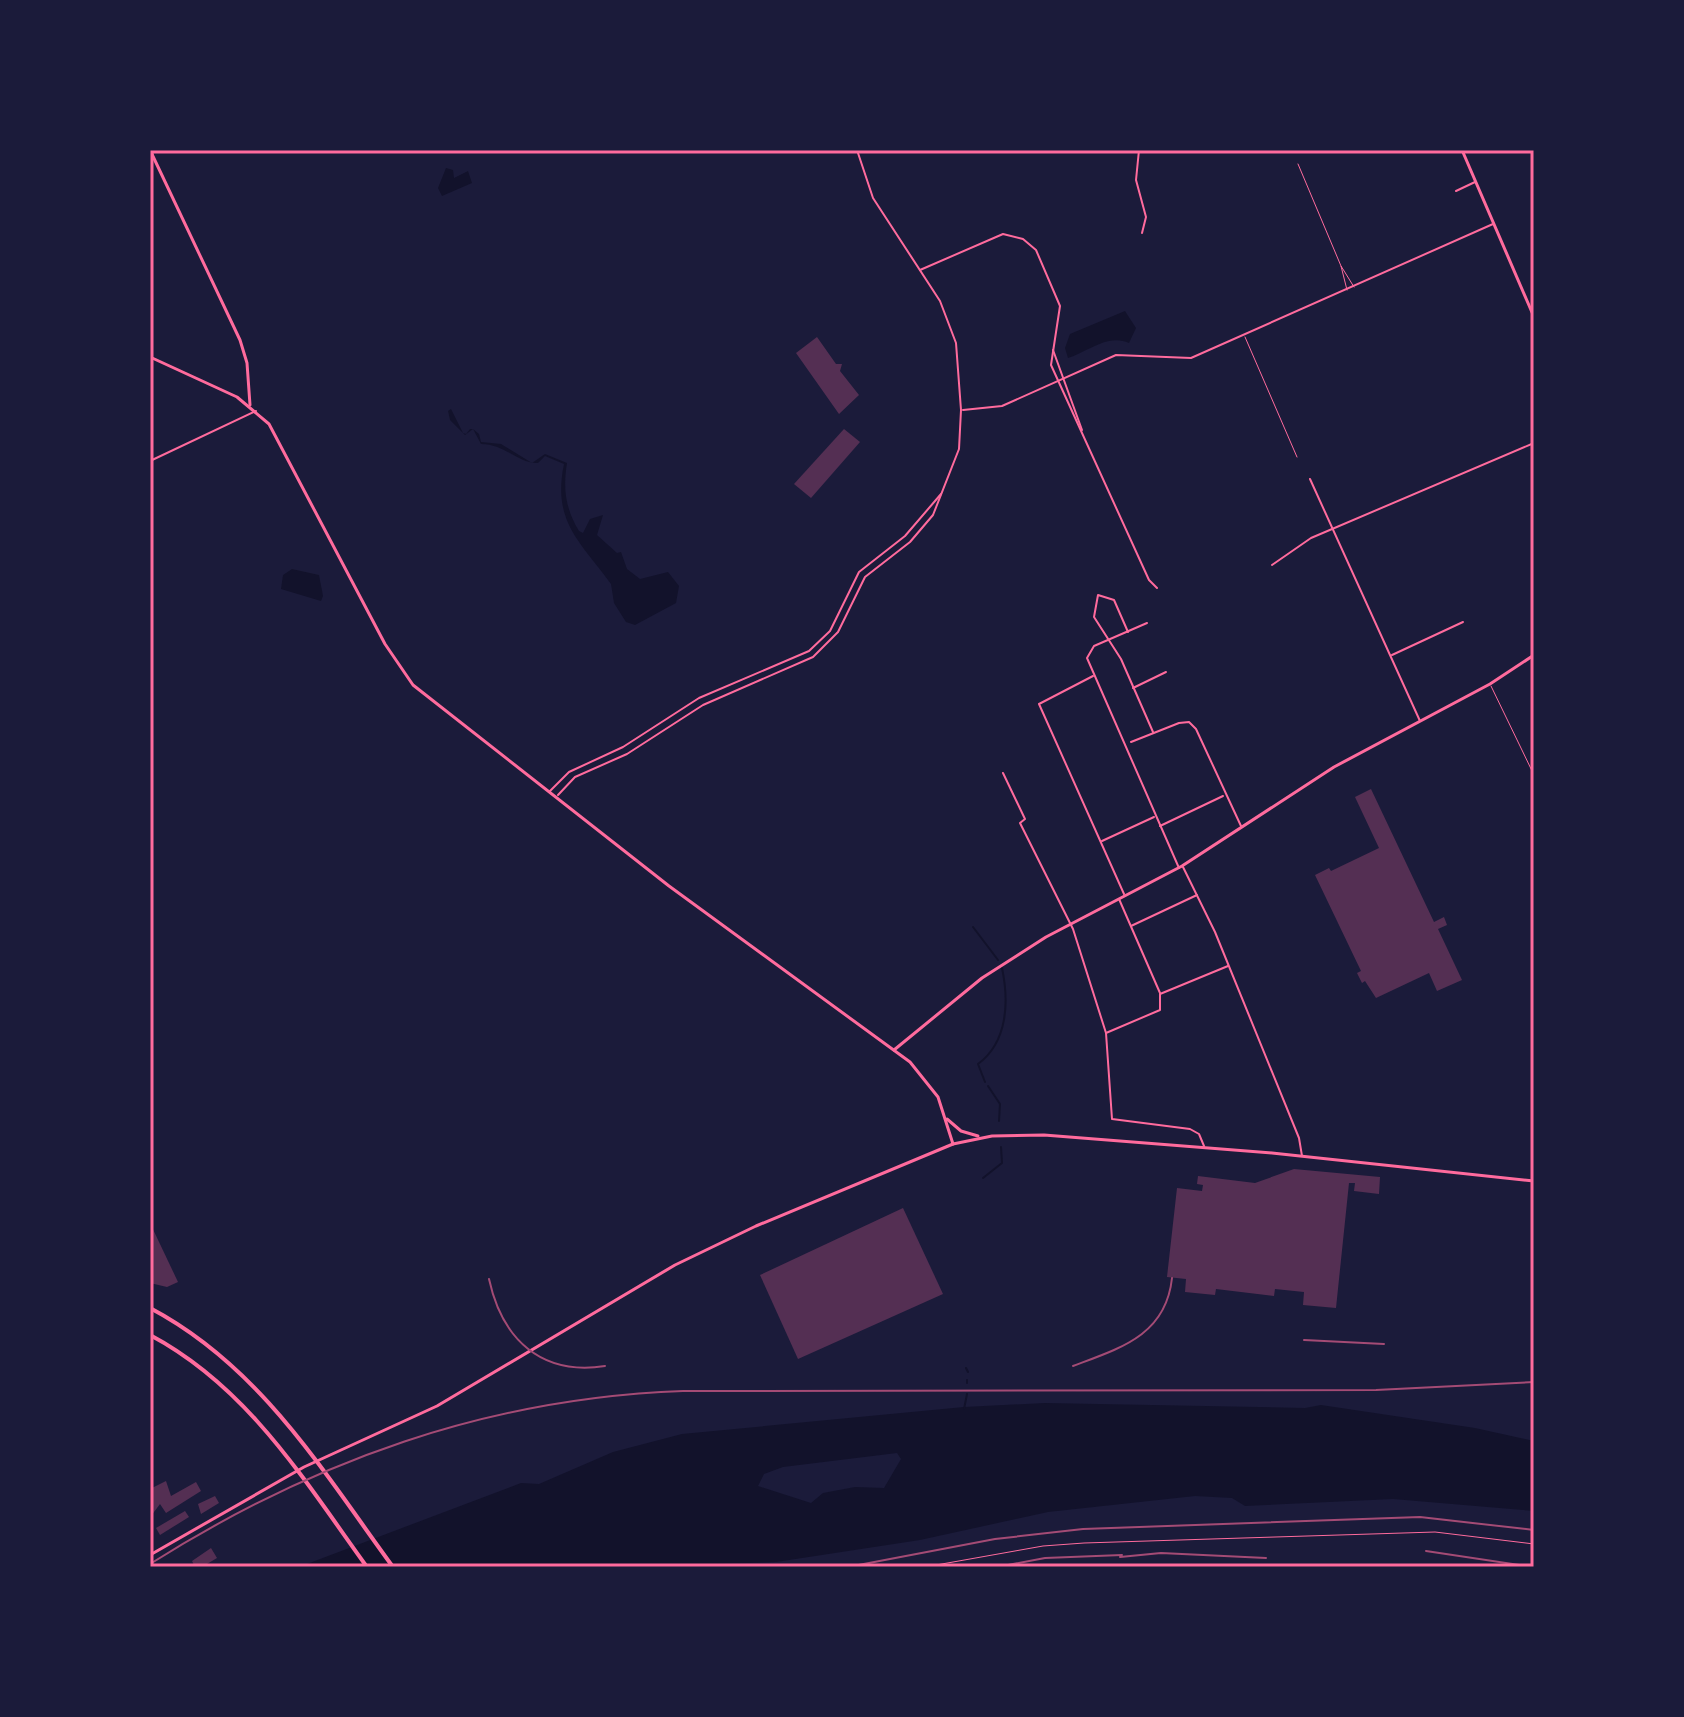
<svg xmlns="http://www.w3.org/2000/svg" width="1684" height="1717" font-family="'Noto Sans',sans-serif">
  <style>
    .water { fill: #12122b; fill-rule: evenodd }
    .lines { fill: none; stroke-linecap: round; stroke-linejoin: round }
    .stream { stroke: #12122b; stroke-width: 2 }
    .building { fill: #542f53 }
    .path { stroke: #ff6b9d; stroke-width: 1 }
    .service { stroke: #ff6b9d; stroke-width: 1 }
    .minor { stroke: #ff6b9d; stroke-width: 2 }
    .tertiary { stroke: #ff6b9d; stroke-width: 3 }
    .secondary { stroke: #ff6b9d; stroke-width: 3 }
    .motorway { stroke: #ff6b9d; stroke-width: 4 }
    .rail { stroke: #a44b75; stroke-width: 2 }
    .neatline { fill: none; stroke: #ff6b9d; stroke-width: 3 }
  </style>
  <rect width="100%" height="100%" fill="#1b1b3a"/>
  <!-- water -->
  <g class="water">
    <path d="M446,168L453,170L454,178L468,171L472,183L442,196L438,188Z"/>
    <path d="M1125,311L1136,328L1129,343C1108,333 1087,352 1068,358L1065,348L1070,334Z"/>
    <path d="M451,409L463,433L466,434L470,429H473L479,434L481,442L501,444L532,463L545,454L567,463C563,488 565,508 579,531L583,533L590,519L603,515L597,535L617,553L621,552L627,569L640,579L668,572L679,586L676,603L635,625L626,622L614,603L611,584C580,541 552,522 564,464L545,456L538,463C519,464 505,444 481,444L473,429L465,435L450,420L448,411Z"/>
    <path d="M292,569L319,575L323,596L321,601L281,589L283,575Z"/>
    <path d="M1045,1403L1305,1408L1321,1405L1475,1428L1534,1441V1511L1393,1499L1245,1506L1232,1498L1195,1496L1048,1512L920,1540L776,1562L622,1567H299L521,1483L539,1484L613,1452L682,1434L964,1407ZM897,1453L901,1459L884,1488L855,1487L823,1493L811,1503L758,1486L764,1474L783,1467Z"/>
  </g>
  <g class="lines">
    <!-- stream -->
    <g class="stream">
      <path d="M973,927L998,960"/>
      <path d="M985,1082L978,1064C1008,1042 1009,1001 1002,968"/>
      <path d="M988,1086L1000,1104L999,1121"/>
      <path d="M983,1178L1002,1163L1001,1147"/>
      <path d="M966,1368L968,1372"/>
      <path d="M967,1383V1380"/>
      <path d="M964,1409L967,1394"/>
    </g>
  </g>
  <!-- building -->
  <g class="building">
    <path d="M817,337L836,364H842L840,371L859,395L839,414L796,353Z"/>
    <path d="M844,429L860,442L811,498L794,484Z"/>
    <path d="M1371,789L1434,922L1444,917L1447,925L1438,929L1462,980L1437,991L1429,973L1376,998L1365,981L1362,983L1357,973L1361,971L1315,875L1329,868L1331,871L1379,848L1355,797Z"/>
    <path d="M1294,1169L1380,1177L1379,1194L1354,1191L1355,1183H1349L1336,1308L1303,1305L1304,1292L1275,1289L1274,1296L1216,1289L1215,1295L1185,1292L1186,1279L1167,1277L1177,1188L1202,1191L1203,1185L1197,1184L1198,1176L1255,1183Z"/>
    <path d="M903,1208L943,1294L798,1359L760,1275Z"/>
    <path d="M150,1223L178,1282L167,1287L150,1283Z"/>
    <path d="M166,1481L171,1496L196,1482L201,1491L166,1513L160,1504L151,1516L150,1489Z"/>
    <path d="M215,1496L219,1503L201,1514L198,1504Z"/>
    <path d="M185,1511L189,1517L160,1535L156,1528Z"/>
    <path d="M211,1548L217,1558L207,1564L209,1567H195L192,1561Z"/>
  </g>
  <g class="lines">
    <!-- path -->
    <path class="path" d="M925,1567L1043,1546L1084,1543L1435,1532L1534,1544"/>
    <!-- service -->
    <g class="service">
      <path d="M1298,164L1341,266"/>
      <path d="M1347,290L1341,266L1354,287"/>
      <path d="M1245,337L1297,457"/>
      <path d="M1491,686L1534,775"/>
    </g>
    <!-- minor -->
    <g class="minor">
      <path d="M1139,150L1136,180L1146,217L1142,233"/>
      <path d="M1456,191L1475,182"/>
      <path d="M920,270L1003,234L1023,239L1036,250L1060,306L1051,365L1149,580L1157,588"/>
      <path d="M1053,350L1082,430"/>
      <path d="M963,410L1002,406L1116,355L1191,358L1493,224"/>
      <path d="M150,461L256,411"/>
      <path d="M1310,479L1420,721"/>
      <path d="M1272,565L1311,538L1534,443"/>
      <path d="M1147,623L1094,646L1087,658L1179,868"/>
      <path d="M1128,632L1114,600L1098,595L1094,617L1121,659L1153,732"/>
      <path d="M1392,655L1463,622"/>
      <path d="M1093,676L1039,704L1124,894"/>
      <path d="M1133,688L1166,672"/>
      <path d="M1131,742L1179,723L1189,722L1196,729L1241,826"/>
      <path d="M1003,773L1025,819L1020,823L1073,929L1106,1033L1112,1119L1190,1129L1199,1134L1204,1146"/>
      <path d="M550,791L569,772L623,747L699,698L809,651L830,631L859,572L905,536L941,494"/>
      <path d="M558,795L575,777L627,754L703,705L813,657L838,632L865,577L910,542L933,515L959,449L961,410L956,343L940,301L873,198L857,150"/>
      <path d="M1160,826L1223,796"/>
      <path d="M1102,841L1154,817"/>
      <path d="M1183,867L1215,932L1299,1138L1302,1156"/>
      <path d="M1119,899L1160,993"/>
      <path d="M1131,926L1197,895"/>
      <path d="M1106,1033L1160,1010V994L1228,966"/>
    </g>
    <!-- tertiary -->
    <g class="tertiary">
      <path d="M1462,150L1534,317"/>
      <path d="M894,1050L982,978L1046,937L1182,866L1334,767L1490,684L1534,655"/>
    </g>
    <!-- secondary -->
    <g class="secondary">
      <path d="M150,150L240,340L247,363L250,405"/>
      <path d="M150,357L237,397L269,424L385,644L413,685L669,886L910,1062L938,1097L953,1144"/>
      <path d="M947,1119L961,1131L978,1136"/>
      <path d="M150,1555L304,1467L437,1406L675,1265L756,1226L953,1144L992,1136L1044,1135L1272,1153L1534,1181"/>
    </g>
    <!-- motorway -->
    <g class="motorway">
      <path d="M150,1308C260,1366 322,1470 393,1567"/>
      <path d="M150,1335C248,1387 304,1480 367,1567"/>
    </g>
    <!-- rail -->
    <g class="rail">
      <path d="M489,1279C502,1339 541,1376 605,1366"/>
      <path d="M1304,1340L1384,1344"/>
      <path d="M1073,1366C1121,1348 1166,1335 1172,1278"/>
      <path d="M1426,1551L1532,1567"/>
      <path d="M1120,1557L1161,1553L1266,1558"/>
      <path d="M150,1564C313,1461 488,1398 683,1391L1376,1390L1534,1382"/>
      <path d="M1008,1565L1045,1558L1122,1555"/>
      <path d="M848,1567L995,1539L1083,1529L1420,1517L1534,1530"/>
    </g>
  </g>
  <!-- border -->
  <rect width="1684" height="1717" fill="none" stroke="#1b1b3a" stroke-width="304"/>
  <rect x="152" y="152" width="1380" height="1413" class="neatline"/>
</svg>
